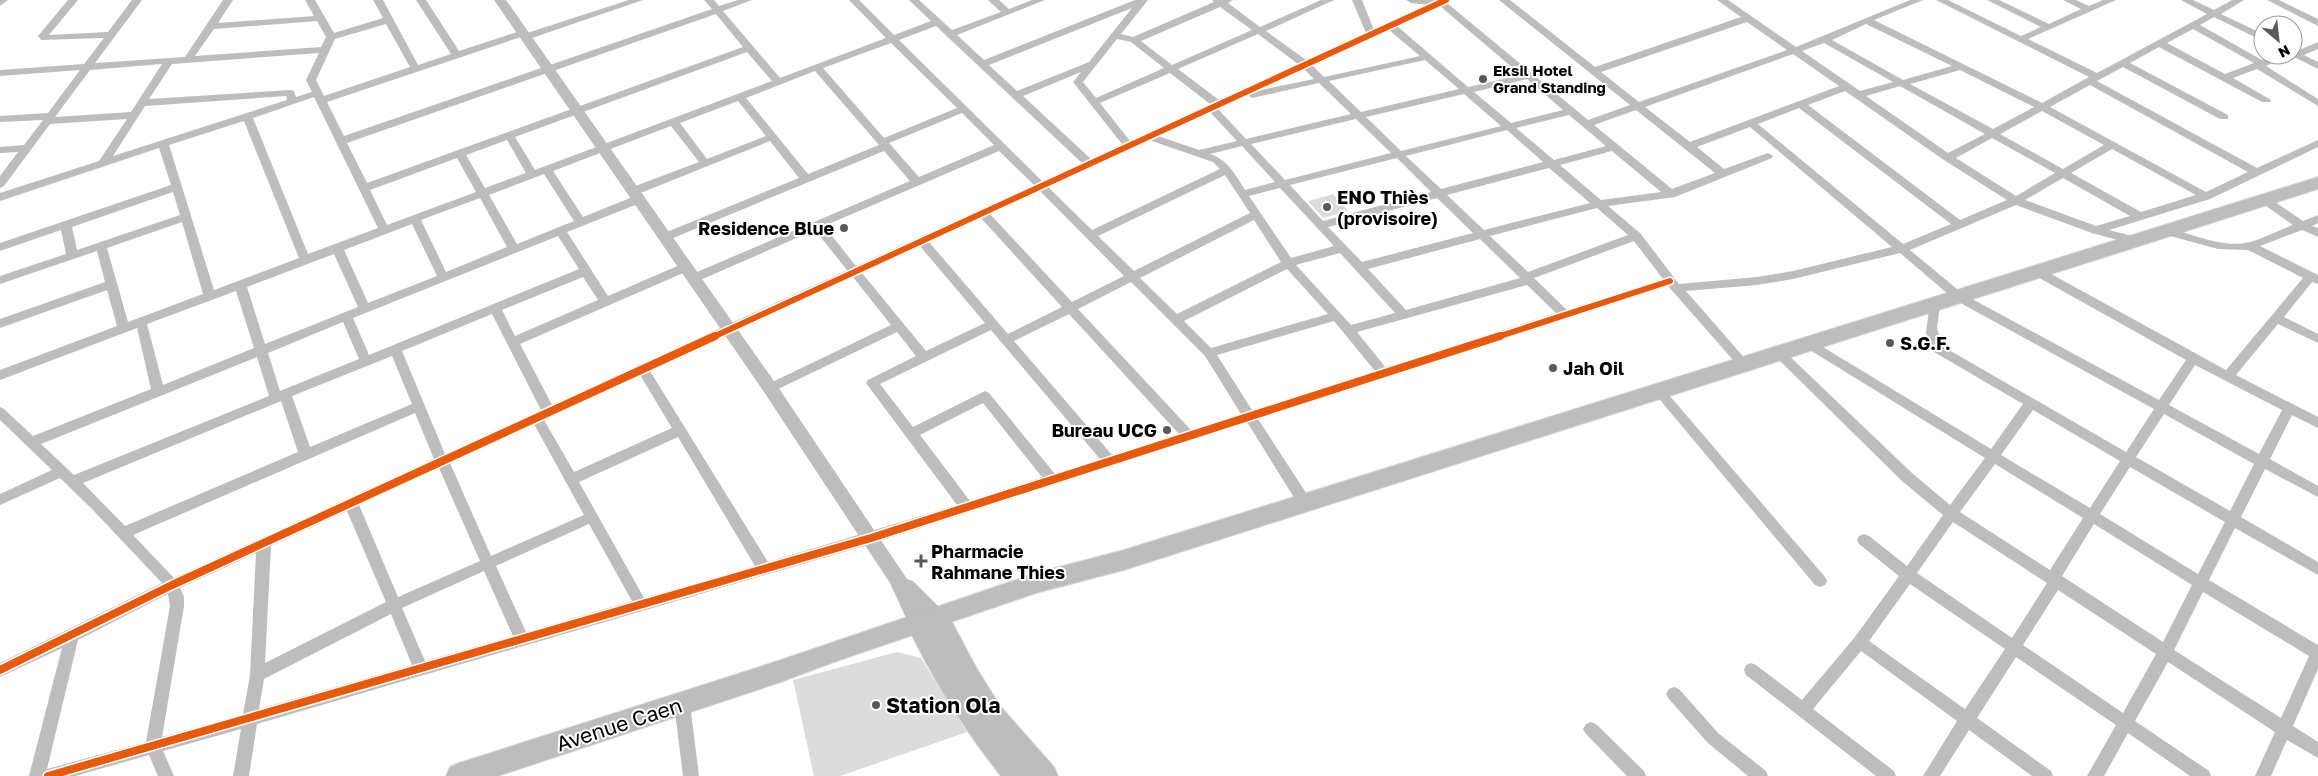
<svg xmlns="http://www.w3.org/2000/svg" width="2318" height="776" font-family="'Golos Text',sans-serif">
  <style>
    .building { fill: #dcdcdc }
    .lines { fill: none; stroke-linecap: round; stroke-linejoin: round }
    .primary-casing { stroke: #dbdbdb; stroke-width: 2 }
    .trunk-casing { stroke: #dbdbdb; stroke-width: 2 }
    .minor { fill: #bdbdbd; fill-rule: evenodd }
    .tertiary { fill: #bdbdbd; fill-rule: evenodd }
    .primary { fill: #bdbdbd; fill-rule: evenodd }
    .trunk { fill: #bdbdbd; fill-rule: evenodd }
    .cycleway-far1-casing { stroke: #fff; stroke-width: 9 }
    .cycleway-casing { stroke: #fff; stroke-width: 11 }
    .cycleway-far1 { stroke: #e8590c; stroke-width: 6 }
    .cycleway { stroke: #e8590c; stroke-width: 8 }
    .poi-dot { fill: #595959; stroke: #fff; stroke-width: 2 }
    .labels { text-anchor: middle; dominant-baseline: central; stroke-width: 4; stroke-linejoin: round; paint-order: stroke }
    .far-poi-label { font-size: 15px; font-weight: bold; fill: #000; stroke: #fff; text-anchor: start }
    .poi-label { font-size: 18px; font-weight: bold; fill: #000; stroke: #fff; text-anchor: start }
    .near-poi-label { font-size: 21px; font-weight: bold; fill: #000; stroke: #fff; text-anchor: start }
    .near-street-label { font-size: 21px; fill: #000; stroke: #fff }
  </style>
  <rect width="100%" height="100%" fill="#fff"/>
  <!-- building -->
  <g class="building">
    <path d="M1333,194L1348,211L1323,218L1308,201Z"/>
    <path d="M897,652L921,658L967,732L840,776H814L793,680Z"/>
  </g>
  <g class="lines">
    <defs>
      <path id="primary" d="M936,606L945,609L977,669L1000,706L1054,767L1058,776H1001C963,728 932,678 906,623L909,615L918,612L925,615L927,609Z"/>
      <path id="trunk" d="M2318,177V189L1124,570L1036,593L834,662L778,683L498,776H446L450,767L459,763L778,661L1036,573L1124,550Z"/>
    </defs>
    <!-- primary casing -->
    <use href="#primary" class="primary-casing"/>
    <!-- trunk casing -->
    <use href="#trunk" class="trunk-casing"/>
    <!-- minor -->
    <g class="minor">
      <path d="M0,0H8L0,6Z"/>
      <path d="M68,0H78L49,35L108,32L132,0H142L95,63L185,57L223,0H233L218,23L314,16L305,0H315L334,33L383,18L373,0H383L418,65L451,54L416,0H426L459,51L520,31H526L527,33L629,0H643L529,39H523L521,37L327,102L344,136L712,9L704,0H714L719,6L738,0H752L723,11L780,78L886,38L849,0H859L894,35L931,21L909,0H919L952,30L1001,12L988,0H999L1009,9L1032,0H1045L957,35L984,60L1135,0H1148L1121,34L1133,37L1214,2L1212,0H1233L1228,3L1260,27L1321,0H1334L1266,31L1306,60L1366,33L1352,0H1362L1374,30L1429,5L1411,3L1406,0H1451L1447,3L1588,120L1630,105L1499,0H1510L1595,67L1741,17L1717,0H1728L1796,47L1910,0H1923L1874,20L2042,103L2089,77L1936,0H1948L2021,36L2041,27L1987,0H1999L2049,24L2081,9L2063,0H2076L2089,6L2103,0H2116L2028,39L2097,73L2207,14L2181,0H2193L2214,10L2232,0H2244L2221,14L2263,34V41L2214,17L2200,25L2262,60L2275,55H2289L2266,66L2318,99V106L2257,69L2233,78L2271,100L2270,102H2262L2159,47L2130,63L2228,115V119H2220L2123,67L2097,81L2257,168L2318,140V147L2210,199L2109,230L2140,238L2142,241L2136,245L2092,233L2016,205L1910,250L1963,294L2159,400L2186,360L2034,275L2032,272L2034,269H2042L2226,370L2303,278L2248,250L2218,249L2163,234L2161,231L2167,227C2191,234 2224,249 2250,242C2264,238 2279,230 2293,225L2262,203L2261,200L2262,197L2266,196L2303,221L2318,215V223L2312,226L2318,228V237L2302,230L2260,246L2318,275V284L2312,282L2284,317L2318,334V343L2278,324L2236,375L2318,417V428L2292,415L2270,459L2318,486V497L2265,469L2241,517L2318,562V575L2235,528L2209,580L2318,645V669L2293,726L2318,742V758L2287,740L2271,776H2255L2275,732L2168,662L2135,721L2209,771L2211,776H2190L2128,733L2104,776H2087L2116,725L2016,657L1977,718L2051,771L2053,776H2032L1969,730L1940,776H1923L1957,721L1861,651L1813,709L1894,771L1896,776H1876L1746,675L1744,670L1746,665L1751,663L1756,665L1802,700L1855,637L1899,576L1859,544L1857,540L1859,536L1864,534L1869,536L1907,566L1943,515L1902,481L1775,356L1773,353L1775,350H1783L1912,473L1950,505L1985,458L1805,347L1803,344L1805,341H1813L1991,449L2023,404L1934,352L1926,333L1930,302H1938L1940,305L1937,328L1942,346L2126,452L2154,409L1955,300L1900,253L1793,279L1757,285L1686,291L1748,362L1750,365L1744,370L1740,368L1668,286L1258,419L1310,499L1312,503L1310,507L1305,508L1300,507L1247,422L871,544L257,724L249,776H233L241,729L163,751L174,776H158L149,755L75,776H29L62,648L0,677V663L162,583L92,509L60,478L0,505V494L52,470L0,420V407L4,409L33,436L151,389L137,328L0,380V370L117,326L107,290L0,328V319L105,282L97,251L0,284V276L66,254L61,230L0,251V243L171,185L159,148L0,201V193L99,161L127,119L50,124L4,186L0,188V176L18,152L0,153V147L24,145L43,120L0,122V116L48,113L80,70L0,76V70L84,64L104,38L41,40L38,36ZM1440,6L1521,75L1468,87L1397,26ZM1220,7L1252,30L1172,65L1141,41ZM1132,8L1089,62L1017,91L989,65ZM716,14L743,47L367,183L347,143ZM317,21L326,37L321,47L195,56L214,29ZM1747,22L1787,50L1639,102L1601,72ZM386,24L410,67L324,96L316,80L335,39ZM1866,24L1952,66L1903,80L1832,40ZM936,26L1082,163L1042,181L899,40ZM2193,29L2254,63L2225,74L2167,43ZM1389,30L1420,56L1324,77L1312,65ZM1258,34L1298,64L1219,100L1178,69ZM1117,39L1131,42L1164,68L1096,98L1083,82ZM891,43L957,108L884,138L823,68ZM1824,43L1893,82L1860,91L1802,51ZM747,52L772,81L535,170L515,137ZM319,53L306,80L312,92L296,97L294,91L290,90L149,99L172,64ZM1793,54L1839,86L1690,142L1645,107ZM1425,60L1459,89L1361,112L1329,81ZM162,64L131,112L55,117L90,70ZM1304,69L1314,79L1256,91ZM1960,70L2034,107L1993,129L1910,84ZM815,71L879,145L808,174L746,98ZM1081,72L1073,82L1122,144L1091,159L1023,96ZM1170,73L1210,104L1130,141L1100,103ZM1527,79L1563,110L1511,123L1474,92ZM1319,83L1351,114L1246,139L1218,109L1247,95L1252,98ZM2090,85L2248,172L2206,192L2050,107ZM1900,86L1985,134L1948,153L1866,96ZM1845,91L1944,160L2007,200L1960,220L1808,105ZM1464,94L1501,126L1401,151L1366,117ZM286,96L287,100L113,156L145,106ZM314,97L378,228L308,254L253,118ZM738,101L766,136L707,159L680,123ZM1799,108L1951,224L1903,244L1758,124ZM1636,110L1715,173L1672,189L1594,125ZM2042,111L2104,145L2063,169L2000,134ZM1210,112L1237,141L1199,150L1158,136ZM962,113L994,145L919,177L889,143ZM1569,115L1606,146L1554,160L1516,128ZM1356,119L1391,153L1285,180L1251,144ZM244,121L299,258L214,290L169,145ZM671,126L699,162L630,188L629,191L630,194H638L770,141L799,178L662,234L660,237L666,241L884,151L910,181L690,275L688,278L694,282L698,281L815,230L847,270L552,405L520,344L690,270L692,267L686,263L682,264L608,296L567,232L643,202L644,199L639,195L635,196L583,217L553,171ZM1750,127L1892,247L1793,271L1757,277L1679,284L1640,233L1608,206L1675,197L1772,158L1773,156L1768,153L1724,169L1697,147ZM1507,130L1543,162L1441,189L1406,156ZM1992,138L2055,173L2016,196L1956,158ZM507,140L526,173L485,188L466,155ZM1149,140L1213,162L1220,169L1092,230L1048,187ZM1242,146L1275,182L1245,190C1235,174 1228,160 1210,154ZM2112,149L2196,195L2141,212L2071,173ZM999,151L1034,185L856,266L824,226ZM1612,151L1661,192L1601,200L1560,165ZM457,158L476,192L387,225L370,190ZM1397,158L1431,192L1323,221L1290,185ZM1549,168L1590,203L1484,230L1447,195ZM544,174L574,221L517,244L489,195ZM1225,175L1250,213L1134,271L1098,236ZM2063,178L2130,216L2096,226L2025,200ZM1280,188L1334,246L1291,258L1249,196ZM1040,191L1124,276L1072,302L990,214ZM173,192L180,215L77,250L72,227ZM480,198L507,247L446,272L421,220ZM1437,198L1473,233L1362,262L1328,227ZM1597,208L1628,235L1528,272L1490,236ZM981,218L1062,307L1008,334L929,242ZM1254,220L1281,262L1177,314L1140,278ZM182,222L203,294L128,322L107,248ZM412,224L437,276L368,303L344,250ZM558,236L579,269L369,355L353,318ZM1480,239L1520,278L1406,310L1368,269ZM1634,241L1663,279L1567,310L1534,278ZM920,246L985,323L926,351L862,273ZM1340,253L1395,313L1351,325L1296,265ZM334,254L358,307L265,344L247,287ZM1287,269L1328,314L1211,348L1184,321ZM583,277L598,300L515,336L502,310ZM853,277L891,325L766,385L764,388L766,391H774L897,332L916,356L868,380L866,383L957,505L768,562L650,371ZM1131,282L1205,356L1241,414L1191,430L1078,309ZM1527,285L1556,313L1386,368L1357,332ZM236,291L254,348L163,385L147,324ZM492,314L541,410L445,454L402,351ZM1069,314L1179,434L1112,455L1014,341ZM1334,321L1375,371L1252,410L1217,355ZM343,322L359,359L280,391L268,353ZM991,330L1002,343L1100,459L1055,474L989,393L985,391L913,427L880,384ZM392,356L412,404L310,447L292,396ZM257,357L269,396L74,475L41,444ZM2195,365L2282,410L2259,454L2169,405ZM640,375L672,428L574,472L544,420ZM281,401L298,452L125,526L83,483ZM983,403L1042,477L970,501L920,435ZM2033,410L2120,461L2090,508L2001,455ZM415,413L434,459L174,578L133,535ZM2164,414L2254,464L2230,511L2136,457ZM534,424L584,515L491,556L450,463ZM678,437L755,566L644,598L579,482ZM1995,464L2083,518L2050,570L1960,512ZM2130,467L2225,522L2198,574L2100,514ZM439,468L480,561L398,597L359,505ZM347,511L386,602L265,663L271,546ZM1953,522L2047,583L2012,638L1917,573ZM589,524L632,601L526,632L496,566ZM2094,524L2192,585L2163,642L2062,576ZM256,553L250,675L243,714L162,737L184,606V597L180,588ZM484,571L513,636L425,661L402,608ZM1910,584L2005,649L1965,709L1869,641ZM2058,590L2156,654L2123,713L2023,645ZM2203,592L2309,656L2281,718L2174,650ZM168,594L170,606L146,742L47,769L78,640ZM391,614L412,665L259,709L264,679Z"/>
      <path d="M2267,0H2279L2318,19V26Z"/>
      <path d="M2318,42V49L2304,55L2318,62V69L2290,55H2293V50L2297,51Z"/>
      <path d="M1659,386L1663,388L1825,577L1827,581L1825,585L1820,587L1815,585L1655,394L1653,391L1655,388Z"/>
      <path d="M1674,687L1679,689L1718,733L1766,771L1768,776H1748L1708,743L1669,699L1666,694L1669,689Z"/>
      <path d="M682,697L687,699L690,704L699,776H683L674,704L677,699Z"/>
      <path d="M1591,722L1596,724L1644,771L1646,776H1627L1586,734L1583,729L1586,724Z"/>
    </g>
    <!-- tertiary -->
    <path class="tertiary" d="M494,0H506L776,384L907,579L913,581L943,611L945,617L943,623L936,625L925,619L927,623L925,629L918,631L911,629L890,583L764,392Z"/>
    <!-- primary -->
    <use href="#primary" class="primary"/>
    <!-- trunk -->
    <use href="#trunk" class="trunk"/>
    <defs>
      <g id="cycleway-far1">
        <path d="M713,337L1446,0"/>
        <path d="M1497,337L1670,281"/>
      </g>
      <g id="cycleway">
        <path d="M0,670L172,585L715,336"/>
        <path d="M48,776L871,538L1500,336"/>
      </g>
    </defs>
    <!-- cycleway-far1 casing -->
    <use href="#cycleway-far1" class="cycleway-far1-casing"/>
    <!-- cycleway casing -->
    <use href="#cycleway" class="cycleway-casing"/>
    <!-- cycleway-far1 -->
    <use href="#cycleway-far1" class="cycleway-far1"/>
    <!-- cycleway -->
    <use href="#cycleway" class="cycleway"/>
  </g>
  <!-- markers -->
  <g class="poi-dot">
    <circle cx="1483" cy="79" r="5"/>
    <circle cx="1327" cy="207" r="5"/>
    <circle cx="844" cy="228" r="5"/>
    <circle cx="1890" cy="343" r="5"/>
    <circle cx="1553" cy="368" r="5"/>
    <circle cx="1167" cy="430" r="5"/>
    <path d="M918.5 553.5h5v5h5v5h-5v5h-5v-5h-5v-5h5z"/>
    <circle cx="876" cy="705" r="5"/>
  </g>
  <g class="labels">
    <!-- far-poi labels -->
    <g class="far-poi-label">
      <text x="1493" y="70">Eksil Hotel<tspan x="1493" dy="17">Grand Standing</tspan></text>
    </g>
    <!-- poi labels -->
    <g class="poi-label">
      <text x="1337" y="197">ENO Thiès<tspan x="1337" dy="21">(provisoire)</tspan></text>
      <text x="834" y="228" text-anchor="end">Residence Blue</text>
      <text x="1900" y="343">S.G.F.</text>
      <text x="1563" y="368">Jah Oil</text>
      <text x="1157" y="430" text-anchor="end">Bureau UCG</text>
      <text x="931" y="551">Pharmacie<tspan x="931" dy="21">Rahmane Thies</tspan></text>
    </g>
    <!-- near-poi labels -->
    <g class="near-poi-label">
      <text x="886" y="705">Station Ola</text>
    </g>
    <!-- near-street labels -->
    <g class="near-street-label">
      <text transform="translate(619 724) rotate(-18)">Avenue Caen</text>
    </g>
  </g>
  <!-- north arrow -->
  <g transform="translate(2278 40) rotate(152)"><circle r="24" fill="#ffffff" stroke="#999999"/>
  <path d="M0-4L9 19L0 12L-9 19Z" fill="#595959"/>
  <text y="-8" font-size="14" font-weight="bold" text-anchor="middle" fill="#000000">N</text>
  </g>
</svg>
